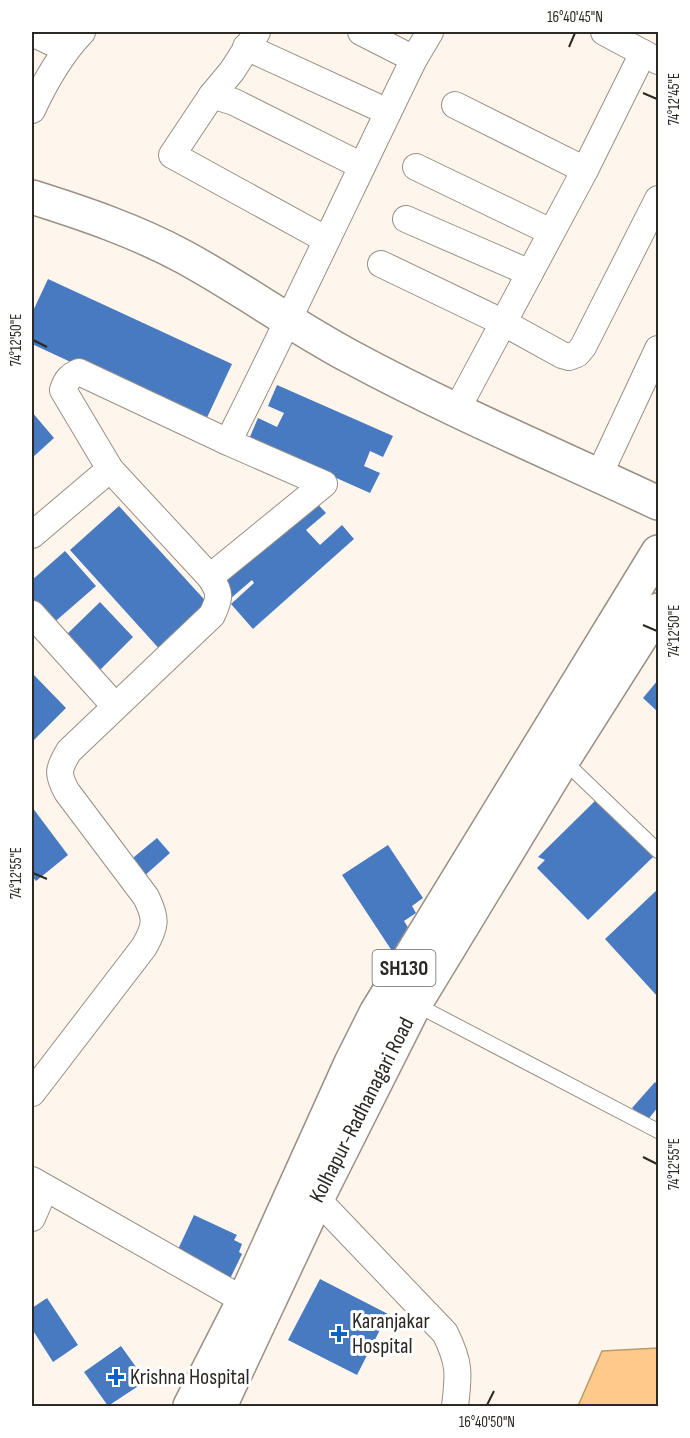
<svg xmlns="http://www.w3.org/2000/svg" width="690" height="1438" font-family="'Sofia Sans Condensed',sans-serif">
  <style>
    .water { fill: #fdca8a; stroke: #be996b; stroke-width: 1.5 }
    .building { fill: #487ac2 }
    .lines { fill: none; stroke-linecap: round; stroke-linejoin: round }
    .service-casing { stroke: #998f84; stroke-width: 16 }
    .minor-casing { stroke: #998f84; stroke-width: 28 }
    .tertiary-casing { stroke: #998f84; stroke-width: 36 }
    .primary-casing { stroke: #998f84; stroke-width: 36 }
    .service { stroke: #fff; stroke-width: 14 }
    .minor { stroke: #fff; stroke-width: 26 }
    .tertiary { stroke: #fff; stroke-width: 33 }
    .primary { stroke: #fff; stroke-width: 33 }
    .ticks { fill: none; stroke: #2c2823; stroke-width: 2 }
    .poi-dot { fill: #0a62cb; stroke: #fff; stroke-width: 2 }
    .labels { text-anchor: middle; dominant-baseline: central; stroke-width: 6; stroke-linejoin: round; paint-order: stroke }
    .shield { fill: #fff; stroke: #6b6865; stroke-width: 1.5 }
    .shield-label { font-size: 21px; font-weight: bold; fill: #2c2823 }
    .street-label { font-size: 22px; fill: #2c2823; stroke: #fff }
    .poi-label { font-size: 22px; fill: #2c2823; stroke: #fff; text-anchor: start }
    .neatline { fill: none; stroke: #2c2823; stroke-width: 2 }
    .ticks-label { font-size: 15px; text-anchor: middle; fill: #2c2823 }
  </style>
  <rect width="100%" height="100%" fill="#fef6ec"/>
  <!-- water -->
  <path class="water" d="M658,1348V1406H578L602,1351Z"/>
  <!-- building -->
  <g class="building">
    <path d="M48,279L232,364L204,424L32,344V313Z"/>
    <path d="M277,385L393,436L383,457L370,451L364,466L380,473L370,493L249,439L258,418L277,427L284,413L268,406Z"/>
    <path d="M32,412L54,438L32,458Z"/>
    <path d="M314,500L326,513L306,530L320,545L342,525L354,539L253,629L231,604L254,583L252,580L230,599L218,586Z"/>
    <path d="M119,506L212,608L163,653L70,550Z"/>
    <path d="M65,551L96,586L50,626L32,605V580Z"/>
    <path d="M100,602L133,637L96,674L62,639Z"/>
    <path d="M32,673L66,708L32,742Z"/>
    <path d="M658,680V712L643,698Z"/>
    <path d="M597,799L653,857L588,920L537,868L545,860L538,857Z"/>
    <path d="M32,807L68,855L36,881L32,876Z"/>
    <path d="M157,838L170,853L142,878L128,862Z"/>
    <path d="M388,845L423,898L412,906L416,913L404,921L411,932L403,937L404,943L392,951L342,875Z"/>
    <path d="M658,889V997L605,939Z"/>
    <path d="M655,1082L658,1085V1107L647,1121L632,1108Z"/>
    <path d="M194,1215L237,1235L234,1240L242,1244L239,1252L242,1254L228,1283L174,1258Z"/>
    <path d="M320,1279L388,1314L357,1375L288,1340Z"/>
    <path d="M47,1298L78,1345L53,1362L32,1329V1308Z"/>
    <path d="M121,1346L146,1381L108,1406L84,1372Z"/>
  </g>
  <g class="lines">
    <defs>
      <g id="service">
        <path d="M563,760L658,851"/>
        <path d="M413,1003L658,1131"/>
      </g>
      <g id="minor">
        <path d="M257,32L232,71L212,95L172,155L325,239"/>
        <path d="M361,32L414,59"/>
        <path d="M604,32L658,61"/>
        <path d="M32,33L66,49"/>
        <path d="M246,47L388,112"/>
        <path d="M212,95L234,102L362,166"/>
        <path d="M455,105L585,170"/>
        <path d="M32,110C45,82 60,55 82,32"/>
        <path d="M416,167L551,232"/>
        <path d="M406,219L530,273"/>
        <path d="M381,264L504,323L562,355L569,357L577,354L583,347L658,199"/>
        <path d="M79,372L228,442L324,484L210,577L110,469L63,390C66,380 70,376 79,372Z"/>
        <path d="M456,411L585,170L643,53"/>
        <path d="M228,442C292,315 352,186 414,59L430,32"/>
        <path d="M599,475L658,349"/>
        <path d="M32,535L110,469"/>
        <path d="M32,614L115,706"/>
        <path d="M32,1093L144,947C156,926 157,919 146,897L67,792C57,774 58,769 69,751L212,615C220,598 221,593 210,577"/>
        <path d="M32,1180L259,1309"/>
        <path d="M317,1199L445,1333C460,1363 459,1374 455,1406"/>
        <path d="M32,1218L45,1188"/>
      </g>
      <path id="tertiary" d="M32,197C83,213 136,231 184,257C241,288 293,326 351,357C451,411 556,455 658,503"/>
      <g id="primary">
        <path d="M190,1406L244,1300L351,1063L376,1013L658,552"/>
        <path d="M220,1406L317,1199L415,1004L563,760L658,610"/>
      </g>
    </defs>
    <!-- service casing -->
    <use href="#service" class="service-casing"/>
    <!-- minor casing -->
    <use href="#minor" class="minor-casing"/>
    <!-- tertiary casing -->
    <use href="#tertiary" class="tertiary-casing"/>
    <!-- primary casing -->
    <use href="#primary" class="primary-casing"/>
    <!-- service -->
    <use href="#service" class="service"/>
    <!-- minor -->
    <use href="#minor" class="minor"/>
    <!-- tertiary -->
    <use href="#tertiary" class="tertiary"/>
    <!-- primary -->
    <use href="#primary" class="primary"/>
  </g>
  <!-- ticks -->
  <path class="ticks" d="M569,47L575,33M643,93L657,99M33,340L47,347M643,625L657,631M33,873L47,879M643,1157L657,1164M487,1405L494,1391"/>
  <!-- markers -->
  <g class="poi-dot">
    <path d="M336 1325h6v6h6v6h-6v6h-6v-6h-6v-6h6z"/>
    <path d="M113 1368h6v6h6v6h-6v6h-6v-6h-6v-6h6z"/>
  </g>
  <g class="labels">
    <!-- shield labels -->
    <rect class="shield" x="372.5" y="950" width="63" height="36" rx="4.5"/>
    <g class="shield-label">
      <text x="404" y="968">SH130</text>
    </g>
    <!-- street labels -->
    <g class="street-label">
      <text transform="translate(362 1110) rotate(-63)">Kolhapur-Radhanagari Road</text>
    </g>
    <!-- poi labels -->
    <g class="poi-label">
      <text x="352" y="1321">Karanjakar<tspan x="352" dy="25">Hospital</tspan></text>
      <text x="130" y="1377">Krishna Hospital</text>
    </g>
  </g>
  <!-- border -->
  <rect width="690" height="1438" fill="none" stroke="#ffffff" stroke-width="66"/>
  <rect x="33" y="33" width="624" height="1372" class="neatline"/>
  <g class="ticks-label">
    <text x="575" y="22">16°40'45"N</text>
    <text transform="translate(674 99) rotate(-90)" y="5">74°12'45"E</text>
    <text transform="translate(16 340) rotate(-90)" y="5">74°12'50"E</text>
    <text transform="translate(674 631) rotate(-90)" y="5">74°12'50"E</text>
    <text transform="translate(16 873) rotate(-90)" y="5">74°12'55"E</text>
    <text transform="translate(674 1164) rotate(-90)" y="5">74°12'55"E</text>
    <text x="487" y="1427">16°40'50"N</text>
  </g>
</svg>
